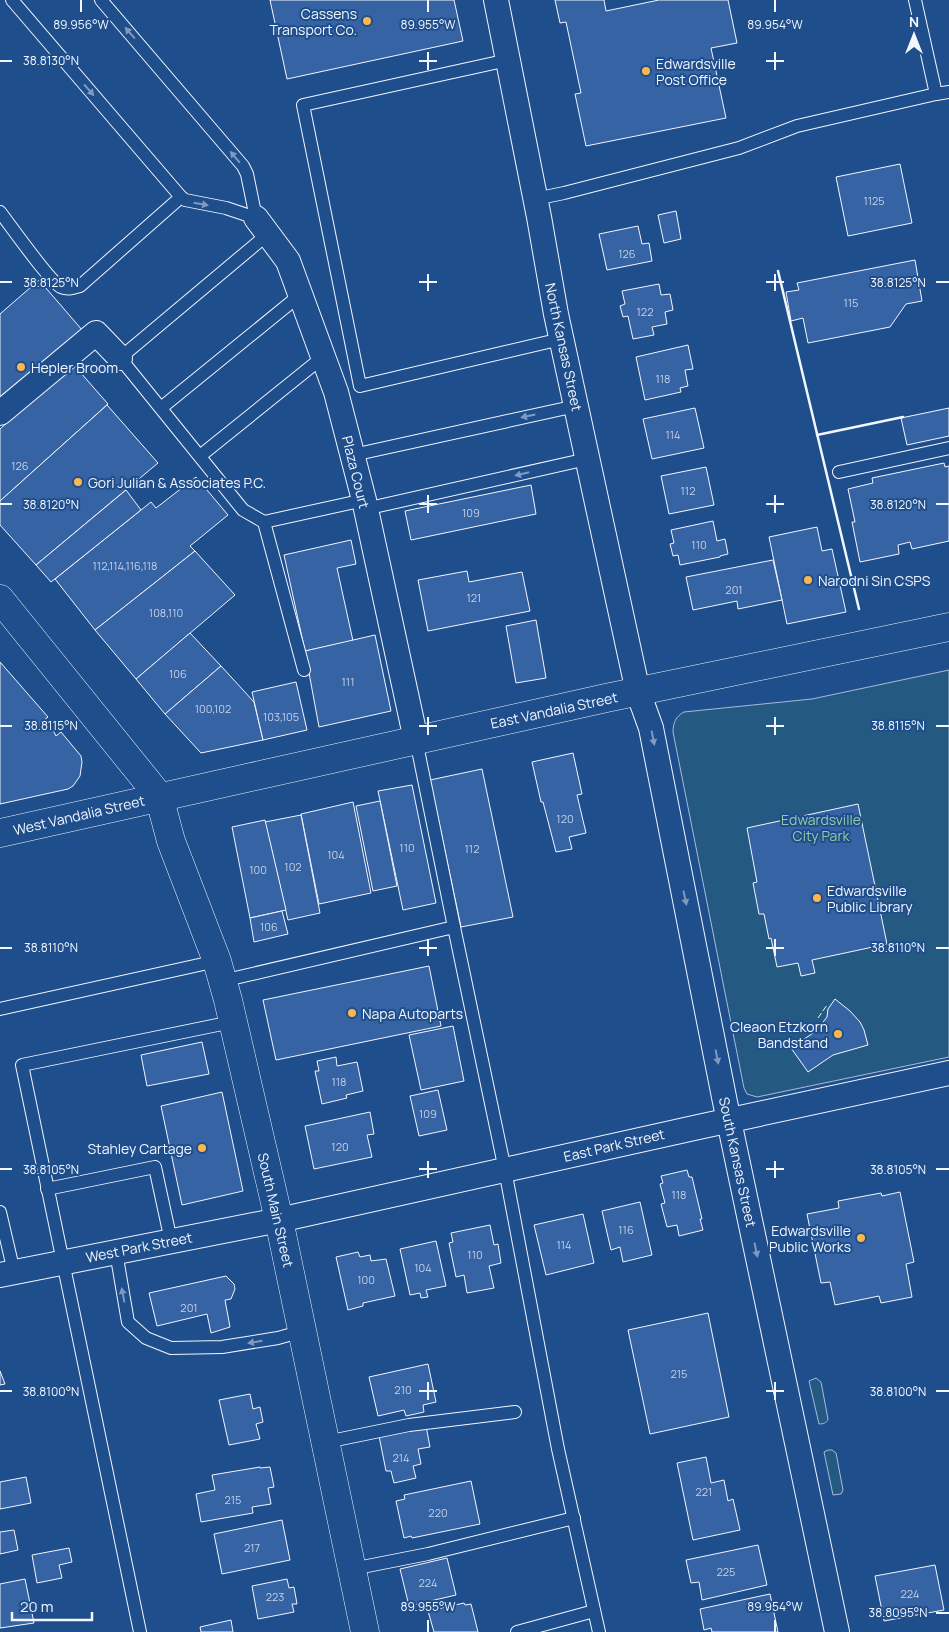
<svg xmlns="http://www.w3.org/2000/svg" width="949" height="1632" font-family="Manrope,sans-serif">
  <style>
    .green { fill: #245a82; stroke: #a8bbd7 }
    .building { fill: #3563a3; stroke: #f2f6ff }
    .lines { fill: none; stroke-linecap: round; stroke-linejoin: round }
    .lane-casing { stroke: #f2f6ff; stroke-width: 14 }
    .street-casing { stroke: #f2f6ff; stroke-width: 26 }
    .secondary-casing { stroke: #f2f6ff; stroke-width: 29 }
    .primary-casing { stroke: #f2f6ff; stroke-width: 29 }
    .lane { stroke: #1f4e8c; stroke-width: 12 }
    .street { stroke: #1f4e8c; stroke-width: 24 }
    .secondary { stroke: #1f4e8c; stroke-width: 28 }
    .primary { stroke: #1f4e8c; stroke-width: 28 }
    .fence { stroke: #f2f6ff; stroke-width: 1; stroke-dasharray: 6 2.5; stroke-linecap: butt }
    .wall { stroke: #f2f6ff; stroke-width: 2.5 }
    .oneway { fill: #7e9ac0 }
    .ticks { fill: none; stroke: #f2f6ff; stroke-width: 2 }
    .poi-dot { fill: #ffb74d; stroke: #1f4e8c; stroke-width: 2 }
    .labels { text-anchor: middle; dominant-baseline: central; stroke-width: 4; stroke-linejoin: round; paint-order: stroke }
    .number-label { font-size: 11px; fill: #c3d1e8 }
    .poi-label { font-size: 14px; fill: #f2f6ff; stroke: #1f4e8c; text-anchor: start }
    .street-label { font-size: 14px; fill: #f2f6ff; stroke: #1f4e8c }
    .park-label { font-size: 14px; fill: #97c8a6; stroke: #1f4e8c }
    .ticks-label { font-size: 12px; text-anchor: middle; fill: #f2f6ff; stroke: #1f4e8c; stroke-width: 4; stroke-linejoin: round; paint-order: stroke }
  </style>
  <rect width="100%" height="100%" fill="#1f4e8c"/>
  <!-- green -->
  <g class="green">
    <path d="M949,670V1057L757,1097L747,1094L744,1088L673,732C673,723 676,716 684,712L812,699Z"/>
    <path d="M816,1378L821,1382L828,1419C827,1423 823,1424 819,1424L809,1381Z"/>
    <path d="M828,1450H832L836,1453L843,1490L841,1494L833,1495L824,1452Z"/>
  </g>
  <!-- building -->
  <g class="building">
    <path d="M270,0H454L463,41L287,79Z"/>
    <path d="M555,0H604L606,11L659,0H728L737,43L711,48L726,118L586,146L575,94L581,93L566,22L560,23Z"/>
    <path d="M900,164L912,223L848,236L836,177Z"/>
    <path d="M676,211L681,239L664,243L658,215Z"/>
    <path d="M638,226L642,244L649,243L652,261L607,270L599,234Z"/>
    <path d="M915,260L922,301L906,304L890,327L808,343L803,318L791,321L786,292L799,290L797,283Z"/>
    <path d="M39,280L83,331L0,403V314Z"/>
    <path d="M659,284L661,295L670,294L673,310L665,312L667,324L652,327L654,335L633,339L628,316L623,317L620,306L625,304L622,291Z"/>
    <path d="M688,345L693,369L685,370L688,386L680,388L681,392L645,400L636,357Z"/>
    <path d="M73,364L108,404L0,501V429Z"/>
    <path d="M107,405L158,463L36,565L0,525V501Z"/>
    <path d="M695,408L704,448L652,459L643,419Z"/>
    <path d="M949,408V436L907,445L901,418Z"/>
    <path d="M944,463L945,467L949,466V541L912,549L910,542L898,545L899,554L860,562L852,522H855L848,489L873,483L872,478Z"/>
    <path d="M706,467L714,505L669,514L661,476Z"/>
    <path d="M196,477L228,515L190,546L195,551L95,630L55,579L151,502L156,508Z"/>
    <path d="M531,485L536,514L411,540L405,511Z"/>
    <path d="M126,490L141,510L51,582L36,565Z"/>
    <path d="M713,521L717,541L725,539L728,554L720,556V557L680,565L678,555L673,556L670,544L674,543L671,530Z"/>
    <path d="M817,527L822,551L832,549L846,612L787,624L769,537Z"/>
    <path d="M351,540L356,564L337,568L353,641L305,651L284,555Z"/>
    <path d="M195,551L235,595L136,679L95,630Z"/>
    <path d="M773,560L782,600L738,609L737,601L693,610L686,577Z"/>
    <path d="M467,571L469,582L522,572L530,611L428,631L418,580Z"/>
    <path d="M536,620L546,678L516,683L506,626Z"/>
    <path d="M190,633L221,666L165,714L136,679Z"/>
    <path d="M375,635L391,711L319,727L305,651Z"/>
    <path d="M0,662L48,717L43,721L44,723L51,726L56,736L61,732L81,756L82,762L80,776L73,786L68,789L0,804Z"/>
    <path d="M221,666L254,702L263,740L201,753L165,714Z"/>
    <path d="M296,682L307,730L263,740L252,692Z"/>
    <path d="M573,753L582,794L577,795L586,833L569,837L572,849L556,852L543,802H541L532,762Z"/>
    <path d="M482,769L513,917L461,927L430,780Z"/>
    <path d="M412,785L436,903L403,910L378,791Z"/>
    <path d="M380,801L397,886L373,891L356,806Z"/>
    <path d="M353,802L371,893L319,904L301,814Z"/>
    <path d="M858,804L887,944L812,960L815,973L801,976L798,963L777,967L771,938L769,939L764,914H759L753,883L757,882L747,828Z"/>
    <path d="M301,815L320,913L288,920L265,822Z"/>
    <path d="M265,820L286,910L250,918L232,827Z"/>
    <path d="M282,911L288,934L254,942L250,918Z"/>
    <path d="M429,966L441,1026L276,1060L263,1000Z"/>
    <path d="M835,999L850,1011L860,1022L864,1030L868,1045L833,1055L808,1072L791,1048L816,1031L827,1017L828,1009Z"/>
    <path d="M453,1026L464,1081L421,1090L409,1035Z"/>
    <path d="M202,1042L209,1074L147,1086L141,1055Z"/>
    <path d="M336,1057L337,1066L357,1062L363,1091L346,1095L347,1098L322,1104L315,1071H319L317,1061Z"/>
    <path d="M438,1090L447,1130L419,1136L410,1096Z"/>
    <path d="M222,1092L243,1191L182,1205L161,1106Z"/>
    <path d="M370,1112L374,1134L367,1135L372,1157L314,1169L305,1126Z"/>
    <path d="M687,1170L689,1177H692L702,1219H700L703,1230L679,1236L677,1225L667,1227L661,1204L665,1203L660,1184L663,1183L661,1176Z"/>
    <path d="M900,1192L914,1262L906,1264L912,1297L881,1303L879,1296L835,1305L830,1282L821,1283L807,1214L839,1208L838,1201L881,1193L882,1196Z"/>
    <path d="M640,1202L652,1255L623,1262L620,1247L611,1250L602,1211Z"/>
    <path d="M583,1214L594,1263L546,1275L534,1225Z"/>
    <path d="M490,1225L494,1245L498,1244L501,1263L489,1266L494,1288L467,1293L464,1275L456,1277L449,1243L453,1242L451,1233Z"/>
    <path d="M436,1241L446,1286L426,1290L428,1297L421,1298L420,1293L410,1295L400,1249Z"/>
    <path d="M358,1252L360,1257L370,1255L371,1261L386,1259L395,1296L363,1303V1306L348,1310L336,1257Z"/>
    <path d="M226,1276L234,1284L235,1289L231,1299L225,1300L230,1327L211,1333L207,1314L157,1326L149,1293Z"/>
    <path d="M708,1313L729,1417L650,1434L628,1330Z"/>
    <path d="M428,1364L436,1402L423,1405L424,1412L406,1416L404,1410L378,1416L369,1377Z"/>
    <path d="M0,1371L5,1384L0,1385Z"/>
    <path d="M250,1394L253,1409L260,1407L263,1422L256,1424L260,1439L229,1445L219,1400Z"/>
    <path d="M426,1426L430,1447L418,1449L421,1464L413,1466L416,1478L394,1483L391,1471H386L379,1436Z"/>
    <path d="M706,1457L711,1483L724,1480L728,1501L733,1499L740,1530L693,1540L677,1463Z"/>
    <path d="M260,1467V1468L270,1467L274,1487L268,1488L271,1504L252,1507L253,1513L201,1522L196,1494L215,1490L212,1475Z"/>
    <path d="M26,1477L31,1503L0,1509V1482Z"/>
    <path d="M471,1481L480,1524L412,1538L411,1536L404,1538L396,1501L405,1499L404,1495Z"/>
    <path d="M282,1520L290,1560L222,1574L214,1534Z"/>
    <path d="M14,1530L18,1550L0,1554V1532Z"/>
    <path d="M758,1545L767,1585L702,1600L699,1582L691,1583L686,1560Z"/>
    <path d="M69,1548L72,1562L59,1565L62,1578L37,1583L32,1555Z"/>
    <path d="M447,1558L456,1595L409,1606L400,1569Z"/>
    <path d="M935,1565L944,1610L884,1621L875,1576Z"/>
    <path d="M25,1579L34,1623L0,1628V1584Z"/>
    <path d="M287,1579L289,1588L294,1587L297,1604H292L294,1612L258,1619L252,1586Z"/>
    <path d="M770,1594L778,1632H712L711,1628L704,1630L700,1609Z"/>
    <path d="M464,1603L465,1605L471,1604L478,1632H434L428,1611Z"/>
    <path d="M231,1620L233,1632H201L200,1627Z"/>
  </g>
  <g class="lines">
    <defs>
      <g id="lane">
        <path d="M12,0L181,197L185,200L226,208L256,218"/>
        <path d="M101,0L243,166L247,174L256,218"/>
        <path d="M915,0L936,94L949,92"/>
        <path d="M508,60L303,105L360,386L561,339"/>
        <path d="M535,199L564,193L739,148L797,126L936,94"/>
        <path d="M0,212C10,225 51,283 61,287C68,290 73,288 80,286L181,197"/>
        <path d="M161,408L300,295"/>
        <path d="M353,455L576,406"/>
        <path d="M200,456L323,357"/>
        <path d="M839,472L949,448"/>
        <path d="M365,509L587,459"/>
        <path d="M264,522L243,510L120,358L268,234"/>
        <path d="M304,670L264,522L364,500"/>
        <path d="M416,740L454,927"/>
        <path d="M222,981L454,927L505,1170L558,1449L599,1632"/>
        <path d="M0,1009L217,961"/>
        <path d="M47,1189L155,1167L171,1241"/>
        <path d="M0,1212L14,1272"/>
        <path d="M116,1252L128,1322L146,1338L171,1348L222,1347L278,1338L303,1331"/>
        <path d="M326,1442L409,1425L515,1412"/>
        <path d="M352,1569L428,1554L574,1518"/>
        <path d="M140,1632L22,1065L232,1022"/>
        <path d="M517,1632L594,1611"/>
      </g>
      <g id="street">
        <path d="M496,0L539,217L556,314L638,692L651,728L725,1102L837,1632"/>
        <path d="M256,218L288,261L336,392L364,500L416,740"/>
        <path d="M0,413L96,333L120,358"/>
        <path d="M0,1275L279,1220L703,1126L949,1073"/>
      </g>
      <path id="secondary" d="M159,796L171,841L217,961L228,1000L279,1220L365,1632"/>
      <g id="primary">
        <path d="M0,599L159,796"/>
        <path d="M0,833L606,698L949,627"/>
      </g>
    </defs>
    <!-- lane casing -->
    <use href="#lane" class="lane-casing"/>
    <!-- street casing -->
    <use href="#street" class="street-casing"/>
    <!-- secondary casing -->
    <use href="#secondary" class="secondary-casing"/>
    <!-- primary casing -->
    <use href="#primary" class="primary-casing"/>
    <!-- lane -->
    <use href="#lane" class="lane"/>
    <!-- street -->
    <use href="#street" class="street"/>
    <!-- secondary -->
    <use href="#secondary" class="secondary"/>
    <!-- primary -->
    <use href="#primary" class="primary"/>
    <!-- fence -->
    <path class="fence" d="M818,1018L827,1005"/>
    <!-- wall -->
    <g class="wall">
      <path d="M778,271L859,609"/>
      <path d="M817,435L903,417"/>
    </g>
  </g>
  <!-- one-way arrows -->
  <defs><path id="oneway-solid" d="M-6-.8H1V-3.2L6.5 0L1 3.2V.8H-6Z" transform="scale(1.25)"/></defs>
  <g class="oneway">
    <use href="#oneway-solid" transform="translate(130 33) rotate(-131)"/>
    <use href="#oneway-solid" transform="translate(89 90) rotate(49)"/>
    <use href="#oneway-solid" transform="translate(235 157) rotate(-130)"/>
    <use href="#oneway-solid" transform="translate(201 204) rotate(10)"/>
    <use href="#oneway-solid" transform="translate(528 416) rotate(168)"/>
    <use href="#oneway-solid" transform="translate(522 474) rotate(167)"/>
    <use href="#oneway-solid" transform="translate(653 738) rotate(79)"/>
    <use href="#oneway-solid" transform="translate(685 898) rotate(78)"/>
    <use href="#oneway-solid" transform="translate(717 1057) rotate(79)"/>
    <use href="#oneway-solid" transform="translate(756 1250) rotate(78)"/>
    <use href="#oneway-solid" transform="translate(123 1295) rotate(-101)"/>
    <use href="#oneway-solid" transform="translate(255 1342) rotate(171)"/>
  </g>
  <!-- ticks -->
  <path class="ticks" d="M81,0V12M428,0V12M775,0V12M428,52V70M775,52V70M0,61H12M419,61H437M766,61H784M428,274V291M775,274V291M0,282H12M419,282H437M766,282H784M936,282H949M428,495V513M775,495V513M0,504H12M419,504H437M766,504H784M936,504H949M428,717V735M775,717V735M0,726H12M419,726H437M766,726H784M936,726H949M428,939V956M775,939V956M0,948H12M419,948H437M766,948H784M936,948H949M428,1161V1178M775,1161V1178M0,1169H12M419,1169H437M766,1169H784M936,1169H949M428,1382V1400M775,1382V1400M0,1391H12M419,1391H437M766,1391H784M936,1391H949M936,1613H949M428,1620V1632M775,1620V1632"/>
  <!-- markers -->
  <g class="poi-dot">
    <circle cx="367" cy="21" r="5"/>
    <circle cx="646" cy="71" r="5"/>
    <circle cx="21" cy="367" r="5"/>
    <circle cx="78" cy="482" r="5"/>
    <circle cx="808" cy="580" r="5"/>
    <circle cx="817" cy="898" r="5"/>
    <circle cx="352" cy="1013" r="5"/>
    <circle cx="838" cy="1034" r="5"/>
    <circle cx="202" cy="1148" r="5"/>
    <circle cx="861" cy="1238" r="5"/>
  </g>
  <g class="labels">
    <!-- number labels -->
    <g class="number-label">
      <text x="874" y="200">1125</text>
      <text x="627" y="253">126</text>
      <text x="851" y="302">115</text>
      <text x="645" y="311">122</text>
      <text x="663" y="378">118</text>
      <text x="673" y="434">114</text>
      <text x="20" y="465">126</text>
      <text x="688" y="490">112</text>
      <text x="471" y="512">109</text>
      <text x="699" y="544">110</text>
      <text x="125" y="565">112,114,116,118</text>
      <text x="734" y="589">201</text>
      <text x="474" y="597">121</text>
      <text x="166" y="612">108,110</text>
      <text x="178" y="673">106</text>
      <text x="348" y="681">111</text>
      <text x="213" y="708">100,102</text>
      <text x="281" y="716">103,105</text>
      <text x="565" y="818">120</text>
      <text x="407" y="847">110</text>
      <text x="472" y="848">112</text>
      <text x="336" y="854">104</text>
      <text x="293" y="866">102</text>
      <text x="258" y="869">100</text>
      <text x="269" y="926">106</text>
      <text x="339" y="1081">118</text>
      <text x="428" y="1113">109</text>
      <text x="340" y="1146">120</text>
      <text x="679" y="1194">118</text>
      <text x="626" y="1229">116</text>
      <text x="564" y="1244">114</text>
      <text x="475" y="1254">110</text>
      <text x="423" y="1267">104</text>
      <text x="366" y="1279">100</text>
      <text x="189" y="1307">201</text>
      <text x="679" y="1373">215</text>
      <text x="403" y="1389">210</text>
      <text x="401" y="1457">214</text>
      <text x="704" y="1491">221</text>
      <text x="233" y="1499">215</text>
      <text x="438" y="1512">220</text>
      <text x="252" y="1547">217</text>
      <text x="726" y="1571">225</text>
      <text x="428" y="1582">224</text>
      <text x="910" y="1593">224</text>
      <text x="275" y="1596">223</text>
    </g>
    <!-- poi labels -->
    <g class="poi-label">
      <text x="357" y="13" text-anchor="end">Cassens<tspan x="357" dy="16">Transport Co.</tspan></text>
      <text x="656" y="63">Edwardsville<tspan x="656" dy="16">Post Office</tspan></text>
      <text x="31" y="367">Hepler Broom</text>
      <text x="88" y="482">Gori Julian &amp; Associates P.C.</text>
      <text x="818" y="580">Narodni Sin CSPS</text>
      <text x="827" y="890">Edwardsville<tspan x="827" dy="16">Public Library</tspan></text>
      <text x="362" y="1013">Napa Autoparts</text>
      <text x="828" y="1026" text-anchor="end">Cleaon Etzkorn<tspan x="828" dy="16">Bandstand</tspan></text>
      <text x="192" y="1148" text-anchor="end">Stahley Cartage</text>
      <text x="851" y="1230" text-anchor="end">Edwardsville<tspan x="851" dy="16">Public Works</tspan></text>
    </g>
    <!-- street labels -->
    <g class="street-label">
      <text transform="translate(564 347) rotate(78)">North Kansas Street</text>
      <text transform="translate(356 472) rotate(76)">Plaza Court</text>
      <text transform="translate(554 710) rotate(-12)">East Vandalia Street</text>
      <text transform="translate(79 815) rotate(-13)">West Vandalia Street</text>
      <text transform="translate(614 1145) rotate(-13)">East Park Street</text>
      <text transform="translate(738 1162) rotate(78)">South Kansas Street</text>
      <text transform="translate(276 1210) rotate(77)">South Main Street</text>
      <text transform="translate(139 1247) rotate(-11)">West Park Street</text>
    </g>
    <!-- park labels -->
    <g class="park-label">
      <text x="821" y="819">Edwardsville<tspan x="821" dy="16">City Park</tspan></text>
    </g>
  </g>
  <g class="ticks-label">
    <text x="81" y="29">89.956°W</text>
    <text x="428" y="29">89.955°W</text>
    <text x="775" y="29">89.954°W</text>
    <text x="51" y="65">38.8130°N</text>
    <text x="51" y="287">38.8125°N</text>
    <text x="898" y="287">38.8125°N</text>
    <text x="51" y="509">38.8120°N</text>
    <text x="898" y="509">38.8120°N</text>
    <text x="51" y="730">38.8115°N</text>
    <text x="898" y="730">38.8115°N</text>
    <text x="51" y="952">38.8110°N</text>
    <text x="898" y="952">38.8110°N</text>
    <text x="51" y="1174">38.8105°N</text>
    <text x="898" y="1174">38.8105°N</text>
    <text x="51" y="1396">38.8100°N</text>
    <text x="898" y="1396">38.8100°N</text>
    <text x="428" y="1611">89.955°W</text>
    <text x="775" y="1611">89.954°W</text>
    <text x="898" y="1617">38.8095°N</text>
  </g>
  <!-- north arrow -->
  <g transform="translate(914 35)" stroke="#1f4e8c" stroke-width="4" paint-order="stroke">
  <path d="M0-4L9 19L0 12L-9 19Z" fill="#f2f6ff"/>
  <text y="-8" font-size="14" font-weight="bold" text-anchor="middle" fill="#f2f6ff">N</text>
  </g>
  <!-- scale -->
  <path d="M12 1612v8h80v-8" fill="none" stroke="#f2f6ff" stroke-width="2.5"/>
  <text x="20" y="1612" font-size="15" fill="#f2f6ff" stroke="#1f4e8c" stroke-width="4" paint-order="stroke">20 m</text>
</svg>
